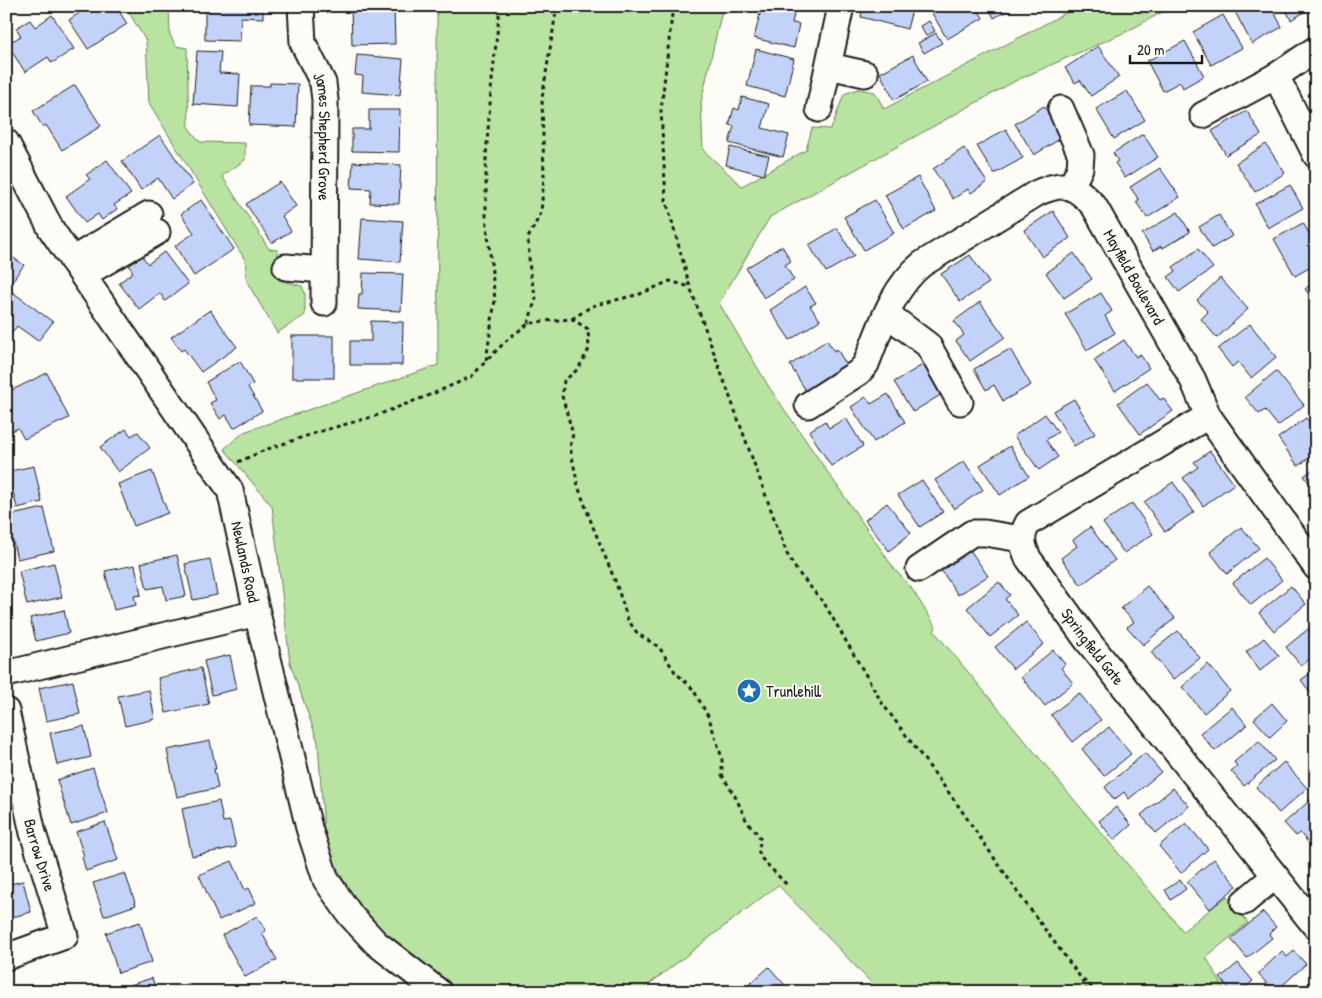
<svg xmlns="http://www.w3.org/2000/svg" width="1322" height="998" font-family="'Patrick Hand',sans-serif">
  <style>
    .green { fill: #b8e3a0; stroke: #6a805e }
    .building { fill: #c2d2f8; stroke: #1c1c1c }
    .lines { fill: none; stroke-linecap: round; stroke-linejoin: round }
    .minor-casing { stroke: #1c1c1c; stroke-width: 29 }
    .path { stroke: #1c1c1c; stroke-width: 3; stroke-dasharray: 4 4; stroke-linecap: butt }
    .minor { stroke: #fdfcf7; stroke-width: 25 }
    .labels { text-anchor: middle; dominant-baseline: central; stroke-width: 4; stroke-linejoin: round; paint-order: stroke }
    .street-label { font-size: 16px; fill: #1c1c1c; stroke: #fdfcf7 }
    .poi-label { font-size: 16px; fill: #1c1c1c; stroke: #fdfcf7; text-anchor: start }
  </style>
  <rect width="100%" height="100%" fill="#fdfcf7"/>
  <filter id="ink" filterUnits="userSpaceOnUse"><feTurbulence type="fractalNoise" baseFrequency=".02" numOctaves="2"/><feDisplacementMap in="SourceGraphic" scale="10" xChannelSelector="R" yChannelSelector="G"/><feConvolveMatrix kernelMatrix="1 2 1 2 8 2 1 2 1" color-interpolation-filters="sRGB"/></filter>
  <g filter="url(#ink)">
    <!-- green -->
    <g class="green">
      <path d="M125,6H169L170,35L176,46L187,48L189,128L200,142L245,143V160L222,176L269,249L278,250L279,280L302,286L305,293V315L277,333L247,282L245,260L149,103L146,41Z"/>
      <path d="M437,6H723L701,102L703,150L742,186L806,150L812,128L831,129L844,94L858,89L875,92L884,109L1079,6H1173L1128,31L1017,80L770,217L719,303L769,387L895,570L910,586L936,627L934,631L1183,931L1227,896L1248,923L1206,957L1226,992H880L778,885L639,992H455L384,938L355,901L325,846L318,742L290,663L272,506L224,449L244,432L438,365Z"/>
    </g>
    <!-- building -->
    <g class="building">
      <path d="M87,6H116L127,24L88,49L69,20L88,7Z"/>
      <path d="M205,6H263V18L241,17L240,41L205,40Z"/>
      <path d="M351,6H394L395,44L352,45Z"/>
      <path d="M762,6H796L792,23L799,24L794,48L754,38Z"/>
      <path d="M863,6H913L907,29L861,17Z"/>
      <path d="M928,6H976L983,18L947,39Z"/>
      <path d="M988,6H1015L994,18Z"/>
      <path d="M1241,6H1271L1282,27L1252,44L1234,10Z"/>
      <path d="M1284,6H1313V7L1291,20Z"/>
      <path d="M52,15L74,49L52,63L48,57L25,72L7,44L21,36L16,28L30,20L35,27Z"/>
      <path d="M1223,15L1242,48L1211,65L1193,32Z"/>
      <path d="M929,21L935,31L926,36L920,26Z"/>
      <path d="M936,33L942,43L924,53L918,43Z"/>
      <path d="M1185,41L1204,76L1183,88L1180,82L1163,91L1147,61Z"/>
      <path d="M1098,46L1119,77L1091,96L1080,80L1075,83L1065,68Z"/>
      <path d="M756,49L794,59L785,96L747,86Z"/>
      <path d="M197,51L221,52L219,73L240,74L238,107L193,104Z"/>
      <path d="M357,55L403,59L400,95L362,92L363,76L355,75Z"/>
      <path d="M913,55L927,82L894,100L880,73Z"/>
      <path d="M270,83L298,84L296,127L249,125L251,86H270Z"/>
      <path d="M75,85L101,126L62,150L46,125L43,127L33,111Z"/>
      <path d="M1127,91L1145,120L1114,139L1096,109Z"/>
      <path d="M742,97L769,104L762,128L789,135L783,157L729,143L734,126L729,125L734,108L739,110Z"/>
      <path d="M1044,106L1063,137L1034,155L1015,124Z"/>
      <path d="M369,110H400L399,152L352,151V129H369Z"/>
      <path d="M1247,111L1261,135L1226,155L1212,131Z"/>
      <path d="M1006,129L1023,158L994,174L977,146Z"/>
      <path d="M1143,134L1158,157L1125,178L1115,163L1118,161L1113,153Z"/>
      <path d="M160,135L193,184L172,199L158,178L141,190L122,161Z"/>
      <path d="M1266,144L1285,173L1255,192L1236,163Z"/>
      <path d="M730,147L769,156L764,175L726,165Z"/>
      <path d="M964,148L987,182L971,193L968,189L953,199L933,169Z"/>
      <path d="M107,160L131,194L114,205L117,209L102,220L98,214L85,223L66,196L90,179L86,175Z"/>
      <path d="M353,162L401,165L399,204L370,203L371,189L351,188Z"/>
      <path d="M1160,168L1180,197L1147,218L1136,202L1139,200L1130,187Z"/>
      <path d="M918,177L936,211L904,229L885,195Z"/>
      <path d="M280,182L296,206L282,216L291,231L272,243L246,204Z"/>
      <path d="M1290,185L1303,208L1268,228L1255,204Z"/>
      <path d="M201,200L234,249L194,276L175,246L194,233L181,214Z"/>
      <path d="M875,200L894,233L864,250L844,217Z"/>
      <path d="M1053,211L1070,238L1042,257L1024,230Z"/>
      <path d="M1178,212L1190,232L1163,248L1161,246L1153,251L1142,234Z"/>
      <path d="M1219,215L1232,236L1212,248L1199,227Z"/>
      <path d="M362,218L403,221L400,262L359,259Z"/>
      <path d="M1303,223L1313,240L1316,238V264L1295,276L1274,239Z"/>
      <path d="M837,228L854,256L826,272L809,245Z"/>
      <path d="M782,246L791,261L785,265L794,280L764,298L746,268Z"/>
      <path d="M1198,249L1213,268L1179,292L1168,277L1176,271L1173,267Z"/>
      <path d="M164,252L188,284L165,301L160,293L139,309L119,283L133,272L129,266L142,256L148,264Z"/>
      <path d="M6,253L24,265L7,288L53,322L38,341L17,326L6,341Z"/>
      <path d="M1074,253L1092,279L1064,298L1046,273Z"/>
      <path d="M970,255L989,283L960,302L941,274Z"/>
      <path d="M363,273L403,274L401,311L358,309L359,294H362Z"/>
      <path d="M1220,278L1248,309L1217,338L1201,319L1208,312L1197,300Z"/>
      <path d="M1316,281V304L1305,289Z"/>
      <path d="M805,287L816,303L810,306L820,320L790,340L770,310Z"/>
      <path d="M1101,293L1112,311L1105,316L1115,333L1087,350L1065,314Z"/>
      <path d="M980,302L1005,337L970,361L956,341L964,335L954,321Z"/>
      <path d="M210,310L237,347L201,372L184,349L181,351L171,337Z"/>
      <path d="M371,321L403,322L402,365H350V341H371Z"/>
      <path d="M1250,324L1276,357L1251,378L1238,362L1232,367L1218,349Z"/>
      <rect x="292" y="336" width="42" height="42"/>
      <path d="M827,340L834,351L837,349L847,366L806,391L790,365Z"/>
      <path d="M1124,340L1136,357L1140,354L1149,368L1115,391L1094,360Z"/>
      <path d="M1010,349L1031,385L1003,401L994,385L986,390L974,369Z"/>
      <path d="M240,361L253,384L248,387L262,411L234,428L226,415L220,419L210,403L216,400L206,382Z"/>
      <path d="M924,364L942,394L913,412L894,382Z"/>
      <path d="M1276,371L1304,405L1278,426L1265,410L1259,414L1245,397Z"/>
      <path d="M47,373L69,418L24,439L18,428L12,431L6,419V406L8,405L6,393Z"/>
      <path d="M1147,382L1160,400L1163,398L1173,411L1140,434L1118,403Z"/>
      <path d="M888,394L905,422L874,442L851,407L866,397L871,404Z"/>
      <path d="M1074,399L1095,434L1074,446L1053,411Z"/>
      <path d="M1045,414L1058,432L1046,440L1058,457L1039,470L1014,436Z"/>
      <path d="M846,418L863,446L831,466L809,431L825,421L829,428Z"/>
      <path d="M1306,418L1316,431V453L1298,466L1278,438Z"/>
      <path d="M126,429L131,436L138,432L150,448L118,472L100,447Z"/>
      <path d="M1010,446L1029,476L1000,495L980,465Z"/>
      <path d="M1210,451L1234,484L1203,506L1183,478L1198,467L1194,462Z"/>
      <path d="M964,461L983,490L954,509L935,480Z"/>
      <path d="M34,466L42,502L17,508L13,492L6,493V472Z"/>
      <path d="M1316,467V492L1304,476Z"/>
      <path d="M152,471L168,513L134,526L118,484Z"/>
      <path d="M922,480L943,512L920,527L898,495Z"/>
      <path d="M1173,482L1194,512L1165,532L1144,502Z"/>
      <path d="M887,503L911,533L889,551L865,520Z"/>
      <path d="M1132,503L1153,534L1124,553L1103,523Z"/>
      <path d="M44,508L54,551L17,559L7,516Z"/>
      <path d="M1090,527L1115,560L1081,585L1061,558L1077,546L1073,540Z"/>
      <path d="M1241,527L1259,548L1227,574L1210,552Z"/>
      <path d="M968,547L988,576L958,595L939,567Z"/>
      <path d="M177,555L186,596L166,600L163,586L147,589L141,563Z"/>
      <path d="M1264,558L1282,580L1251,605L1233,583Z"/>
      <path d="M210,559L217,595L193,600L185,564Z"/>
      <path d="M54,563L62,597L27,605L19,571Z"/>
      <path d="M135,565L141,595L134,596L136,605L114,610L105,571Z"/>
      <path d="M999,582L1010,595L1005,599L1018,615L990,637L967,608Z"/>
      <path d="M1147,586L1175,618L1143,645L1127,627L1134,622L1121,608Z"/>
      <path d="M1291,586L1306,604L1274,631L1259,613Z"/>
      <path d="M64,610L69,633L36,641L30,618Z"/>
      <path d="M1026,622L1044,644L1013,669L995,647Z"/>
      <path d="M1312,626L1316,630V654L1301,666L1286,647Z"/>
      <path d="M1178,631L1200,658L1173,680L1151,652Z"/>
      <path d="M1264,638L1279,656L1260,671L1246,652Z"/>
      <path d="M1053,650L1065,664L1061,668L1073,683L1045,706L1021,677Z"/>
      <path d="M230,655L237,689L212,695L204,661Z"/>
      <path d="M1208,664L1230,691L1204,713L1182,687Z"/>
      <path d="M201,668L209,704L166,713L158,678Z"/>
      <path d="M1316,669V700L1301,680Z"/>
      <path d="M73,681L80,714L46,721L39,688Z"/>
      <path d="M149,690L155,719L125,726L118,696Z"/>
      <path d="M1079,693L1101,720L1073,742L1051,715Z"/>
      <path d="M1272,703L1287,721L1270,737L1254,719Z"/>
      <path d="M1232,707L1247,725L1215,751L1200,733Z"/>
      <path d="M84,726L91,757L57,765L50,733Z"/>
      <path d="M1109,727L1131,754L1104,776L1082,749Z"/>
      <path d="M210,741L216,769H214L218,788L177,797L167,750Z"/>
      <path d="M1259,741L1275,760L1244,786L1231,771L1237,766L1234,762Z"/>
      <path d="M1145,753L1161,772L1129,799L1124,792L1114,800L1105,787Z"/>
      <path d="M1284,762L1307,788L1279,813L1256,787Z"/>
      <path d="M93,768L108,813L71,825L57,780Z"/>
      <path d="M1173,788L1189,806L1156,833L1141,815Z"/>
      <path d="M1315,796L1316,844L1312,847L1300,833L1296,836L1284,823Z"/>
      <path d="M219,801L223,822L230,821L236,847L192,856L182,809Z"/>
      <path d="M1116,807L1131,825L1114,840L1099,821Z"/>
      <path d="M105,822L118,860L86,871L82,857L84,856L76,832Z"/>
      <path d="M1186,823L1208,849L1181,873L1159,846Z"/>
      <path d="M1214,859L1237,886L1210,909L1187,882Z"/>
      <path d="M232,861L245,890L249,888L256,903L219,920L199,875Z"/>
      <path d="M125,873L136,905L104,916L93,883Z"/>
      <path d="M1180,880L1186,889L1171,900L1165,890Z"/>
      <path d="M23,881L31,912L9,918L6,908V885Z"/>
      <path d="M1263,912L1276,927L1269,934L1272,938L1247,958L1231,939Z"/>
      <path d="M257,916L266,931L262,933L277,960L245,977L222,935Z"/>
      <path d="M140,922L152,962L118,973L106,933Z"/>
      <path d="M1282,951L1287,957L1294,951L1306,964L1275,992L1258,974Z"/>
      <path d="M1238,963L1253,981L1240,992H1232L1220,978Z"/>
      <path d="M769,967L791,992H745L743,990Z"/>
      <path d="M1316,977V992H1299Z"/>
      <path d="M152,978L157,992H132L130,985Z"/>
      <path d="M36,986L37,991L47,987L49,992H27L26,989Z"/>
    </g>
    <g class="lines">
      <defs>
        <g id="minor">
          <path id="s1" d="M301,6L303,43L323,83L325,100L324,303"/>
          <path d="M829,66L865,74"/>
          <path d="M1276,76L1316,155"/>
          <path d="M819,109L841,6"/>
          <path d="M1061,109L1081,155L1080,168L1071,187"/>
          <path d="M1203,115L1276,76L1316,49"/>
          <path id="s2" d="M6,142L51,229L230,490L257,613L309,828L326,880L351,916L376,943L439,992"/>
          <path d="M72,260L149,214"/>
          <path d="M286,267L324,270"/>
          <path d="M83,275L157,232"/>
          <path d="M887,314L928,345L960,402"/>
          <path id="s3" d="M808,405L859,372L866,364C880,329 892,288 922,264L1037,193C1065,181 1074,184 1094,206L1193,380L1208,416L1316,567"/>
          <path id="s4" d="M1208,416L1028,523C1020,537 1022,544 1028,558L1087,640L1316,927"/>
          <path d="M919,569L972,533H985L1021,539"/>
          <path d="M6,674L257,613"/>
          <path id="s5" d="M6,711L33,833L65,936L6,957"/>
          <path d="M1244,902L1275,876"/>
        </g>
      </defs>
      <!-- minor casing -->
      <use href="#minor" class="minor-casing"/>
      <!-- path -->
      <g class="path">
        <path d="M500,6L491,90L486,157V216L495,300L486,361L509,338L528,324"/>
        <path d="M557,6L542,98L544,176L541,213L528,238L530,273L536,298L528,324L544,321L572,319L588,329L589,349L578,369L564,381L562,396L573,434L570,447L578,486L593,527L616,583L628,620L638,634L659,647L675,672L693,689L709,718L722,758V775L736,798L747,822L756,832L761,840L758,850L761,858L789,887"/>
        <path d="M673,6L661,110L666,200L690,287L787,554L797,571L824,603L882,703L955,801L1021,897L1081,978L1088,992"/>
        <path d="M572,319L592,306L640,294L670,281L690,287"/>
        <path d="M238,462L265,450L318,432L375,416L432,394L471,377L486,361"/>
        <path d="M1083,980L1097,992"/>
      </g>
      <!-- minor -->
      <use href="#minor" class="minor"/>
    </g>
  </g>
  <!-- icons -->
  <defs>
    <symbol id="sight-disc" viewBox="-11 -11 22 22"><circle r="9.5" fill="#1f6fb2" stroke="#fdfcf7"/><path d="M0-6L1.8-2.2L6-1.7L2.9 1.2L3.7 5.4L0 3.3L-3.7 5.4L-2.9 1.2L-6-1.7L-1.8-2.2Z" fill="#fff"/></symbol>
  </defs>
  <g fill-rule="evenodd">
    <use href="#sight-disc" x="735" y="677" width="28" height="28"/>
  </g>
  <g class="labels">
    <!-- street labels -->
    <g class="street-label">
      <text stroke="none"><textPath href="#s1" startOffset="135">James Shepherd Grove</textPath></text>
      <text stroke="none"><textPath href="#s3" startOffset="469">Mayfield Boulevard</textPath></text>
      <text stroke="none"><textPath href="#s2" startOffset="488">Newlands Road</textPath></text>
      <text stroke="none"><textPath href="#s4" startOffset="356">Springfield Gate</textPath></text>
      <text stroke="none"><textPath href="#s5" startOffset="148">Barrow Drive</textPath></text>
    </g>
    <!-- poi labels -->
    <g class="poi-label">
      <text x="766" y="691">Trunlehill</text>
    </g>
  </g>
  <!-- margin -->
  <rect width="1322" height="998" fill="none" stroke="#fdfcf7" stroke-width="25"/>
  <rect x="12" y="12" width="1297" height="973" fill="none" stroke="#1c1c1c" stroke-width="2" filter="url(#ink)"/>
  <!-- scale -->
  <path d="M1130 55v8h72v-8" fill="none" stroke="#1c1c1c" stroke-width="2.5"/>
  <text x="1137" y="55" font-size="15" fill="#1c1c1c" stroke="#fdfcf7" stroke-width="4" paint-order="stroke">20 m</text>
</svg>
